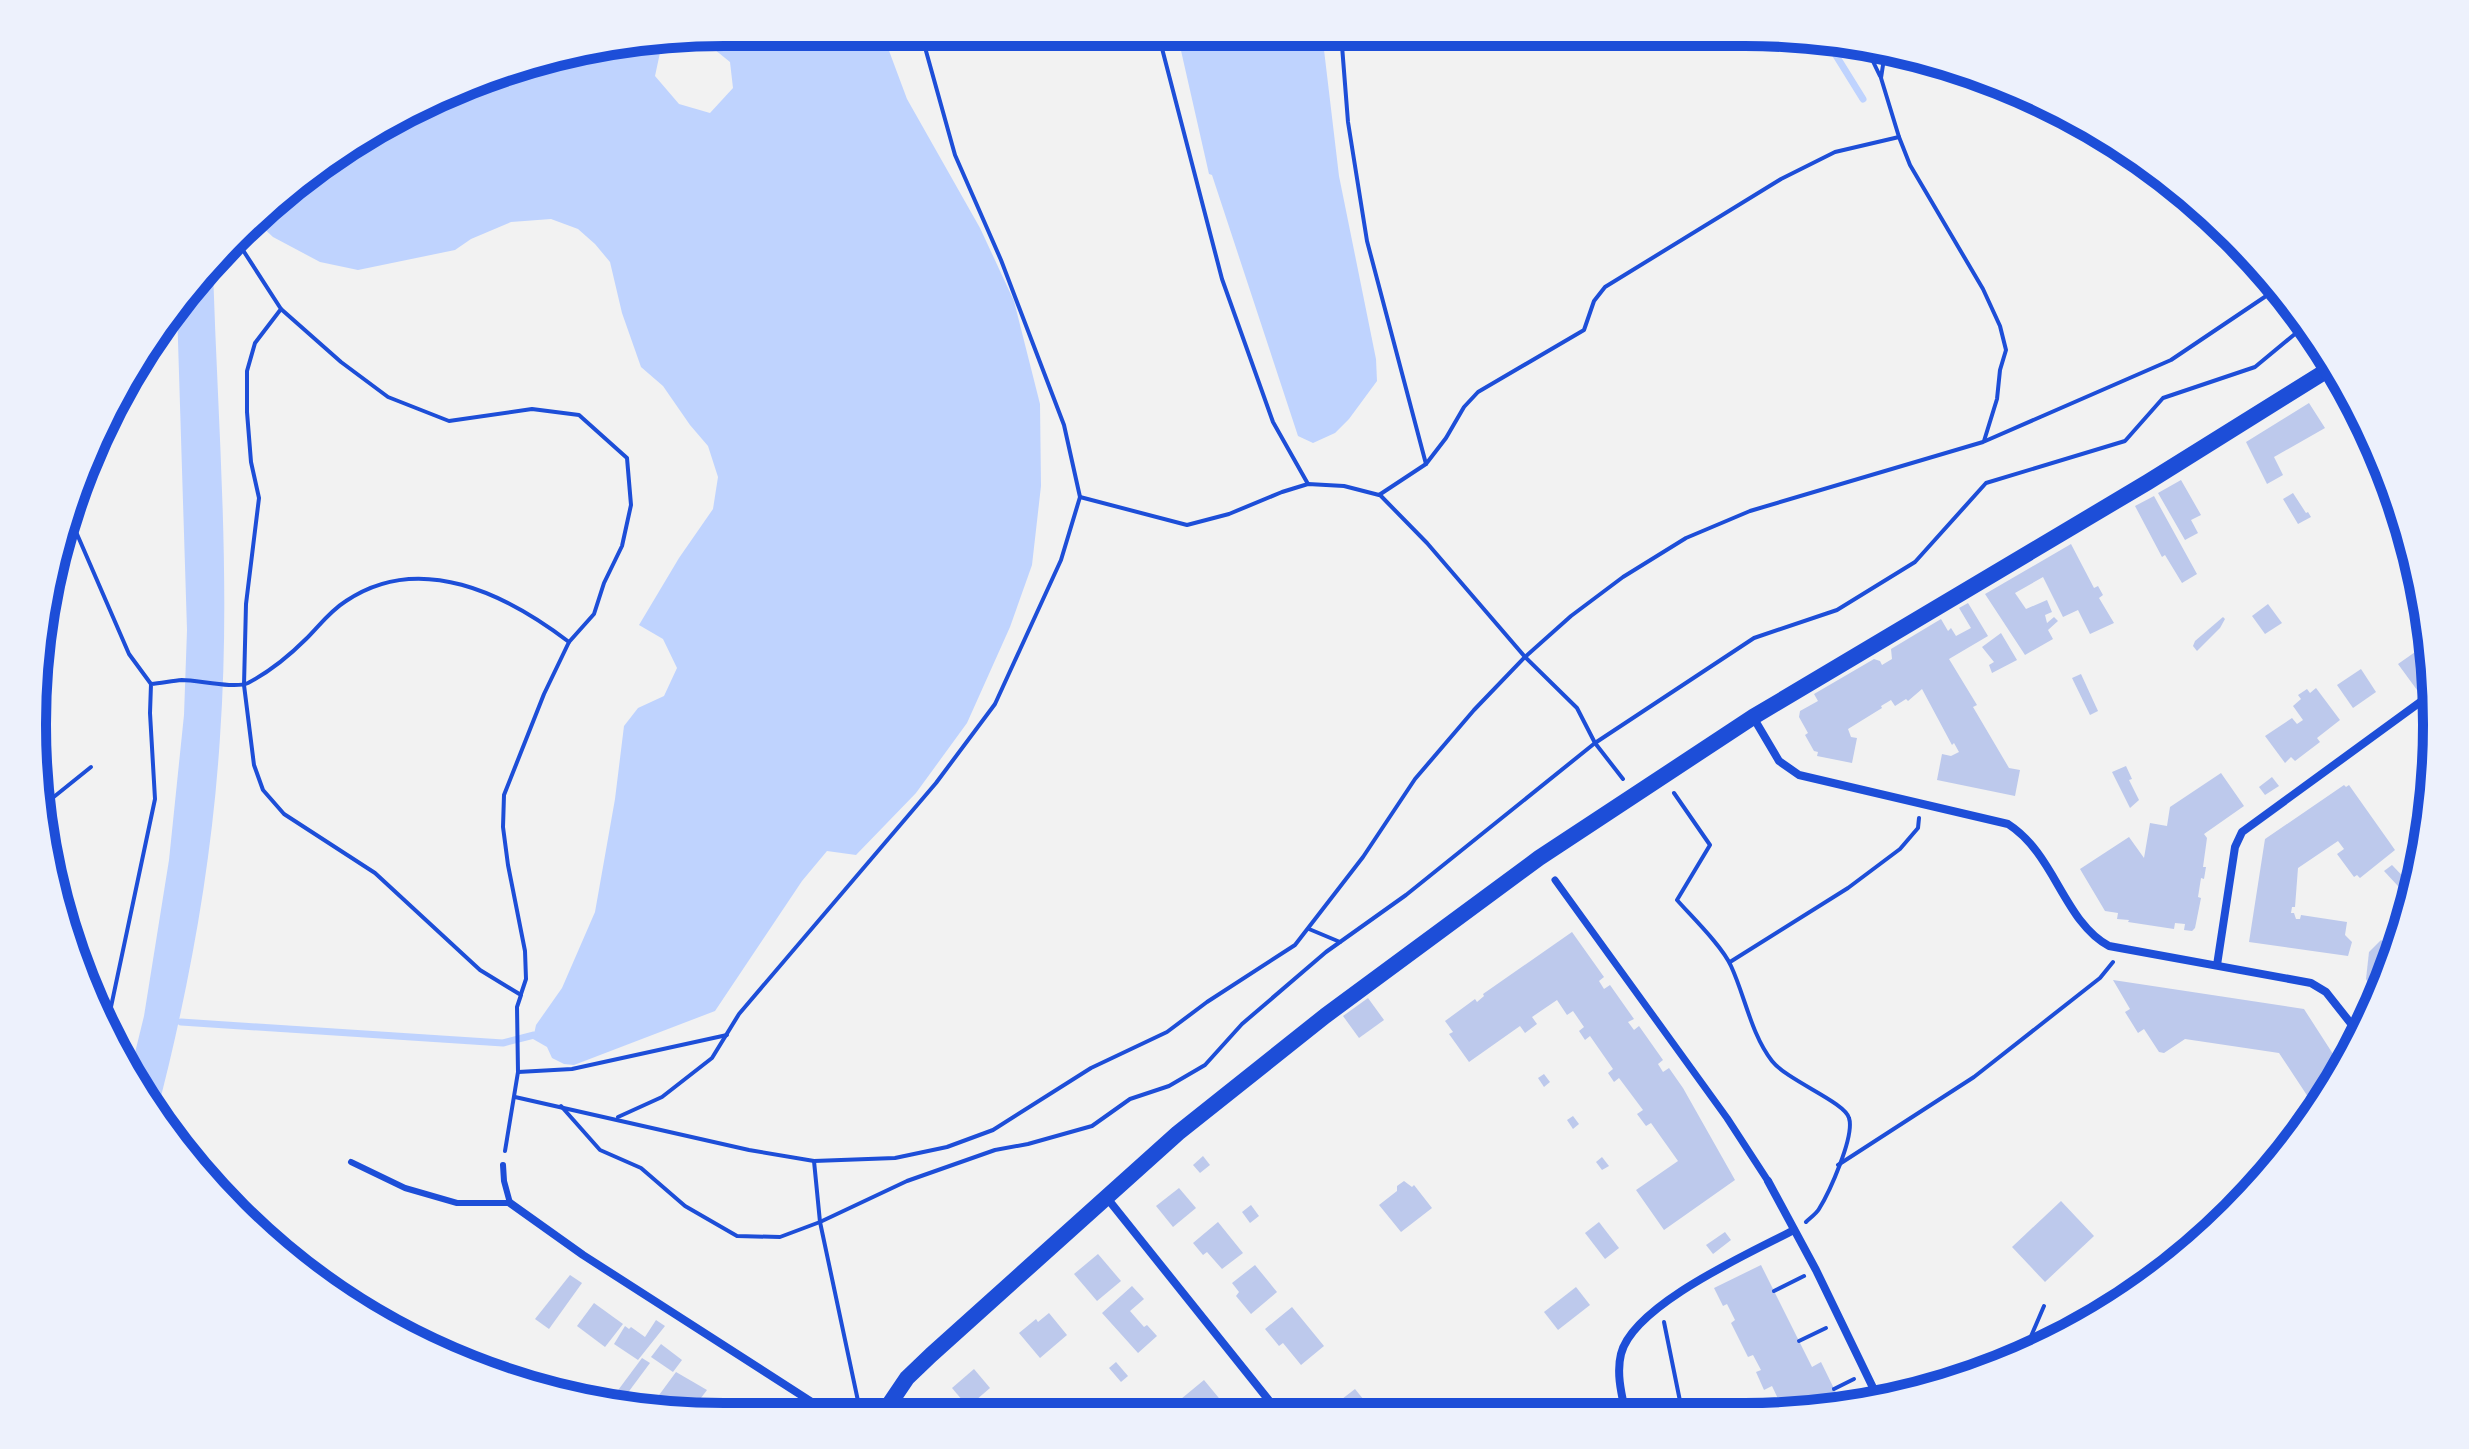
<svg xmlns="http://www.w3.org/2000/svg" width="2469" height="1449" font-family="Ubuntu,sans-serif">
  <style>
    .water { fill: #bfd3fe }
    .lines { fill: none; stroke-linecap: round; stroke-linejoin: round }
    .stream { stroke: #bfd3fe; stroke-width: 7 }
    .building { fill: #bdc9ec }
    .path { stroke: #1d4ed8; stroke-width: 4 }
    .service { stroke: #1d4ed8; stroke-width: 6 }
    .pedestrian { stroke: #1d4ed8; stroke-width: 7 }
    .minor { stroke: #1d4ed8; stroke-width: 8 }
    .secondary { stroke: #1d4ed8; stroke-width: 16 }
    .rim { fill: none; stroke: #1d4ed8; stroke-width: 10 }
  </style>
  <rect width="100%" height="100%" fill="#f2f2f2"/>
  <!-- water -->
  <g class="water">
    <path d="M725,32H882L907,99L980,228L1014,301L1040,404L1041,486L1032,565L1010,627L967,723L916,793L856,855L827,851L802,881L715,1011L574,1065L564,1064L552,1058L547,1047L533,1039L536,1025L562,988L595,912L615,799L624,726L638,708L664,696L677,668L663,639L639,625L679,558L713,509L718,477L708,446L690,425L663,386L641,367L622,313L610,262L595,244L578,229L551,219L511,222L471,239L455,250L358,270L320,262L273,237L258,223L303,175L345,164L384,132L502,69L668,41L661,48L655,76L679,104L710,113L733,88L730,62L709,45L694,37Z"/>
    <path d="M1177,33H1322L1339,176L1376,359L1377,381L1349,419L1335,433L1313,443L1298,436L1212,175L1209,174Z"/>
    <path d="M213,271C218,426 231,582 220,737C212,863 189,989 157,1112L132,1065L144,1016L169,860L184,715L187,630L177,309Z"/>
  </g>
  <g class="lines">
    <!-- stream -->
    <g class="stream">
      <path d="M1827,41L1863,99"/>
      <path d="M181,1022L503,1043L534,1035"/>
    </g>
  </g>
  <!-- building -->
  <g class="building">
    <path d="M2309,403L2325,428L2274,457L2283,475L2267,484L2246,442Z"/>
    <path d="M2181,480L2201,515L2191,520L2198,533L2185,540L2158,493Z"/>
    <path d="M2293,493L2306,513L2308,512L2311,517L2298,524L2283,499Z"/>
    <path d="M2154,496L2197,574L2182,583L2165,555L2162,557L2135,506Z"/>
    <path d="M2071,544L2094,588L2098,586L2103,595L2099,598L2114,623L2090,634L2078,610L2063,617L2043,577L2015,593L2026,609L2047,600L2052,612L2045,615L2047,623L2054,617L2058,621L2048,630L2053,639L2025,655L1985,594Z"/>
    <path d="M1968,603L1988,636L1949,659L1977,705L1973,707L2009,768L2020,770L2015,796L1937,780L1942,754L1951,756L1959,752L1954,743L1952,745L1922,689L1908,701L1906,699L1895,706L1891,700L1881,706L1882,708L1848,729L1851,737L1857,738L1852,763L1817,756L1818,752L1814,751L1805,735L1808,733L1799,717L1800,711L1818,701L1814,694L1874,659L1880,661L1882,665L1892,659L1891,649L1941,619L1948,631L1951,628L1956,636L1971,628L1959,608Z"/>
    <path d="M2268,604L2282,623L2265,634L2252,616Z"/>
    <path d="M2223,617L2225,619L2220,628L2197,651L2193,646L2195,641Z"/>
    <path d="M2428,630L2432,675L2427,679L2429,682L2417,690L2398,664L2428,643L2422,634Z"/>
    <path d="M2001,633L2017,660L1992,673L1989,665L1994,662L1982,647Z"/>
    <path d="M2361,669L2376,692L2353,708L2337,685Z"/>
    <path d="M2081,674L2098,711L2090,715L2072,678Z"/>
    <path d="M2316,688L2340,720L2317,738L2320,742L2295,761L2291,757L2285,763L2265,736L2292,718L2297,724L2303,720L2293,706L2301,699L2298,695L2307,689L2310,693Z"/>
    <path d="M2126,766L2132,779L2129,780L2139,800L2130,808L2112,772Z"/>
    <path d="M2221,773L2244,806L2204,834L2207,838L2203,867H2206L2204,879L2201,878L2198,897L2201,898L2195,928L2192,931L2184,930L2185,924L2175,923L2174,929L2128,922L2129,920L2117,919L2118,913L2105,911L2080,869L2129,837L2144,858L2150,823L2167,826L2170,807Z"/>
    <path d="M2272,777L2279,786L2265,795L2259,787Z"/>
    <path d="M2344,785L2346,787L2349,785L2395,850L2360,878L2357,875L2354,877L2337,854L2344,849L2338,841L2298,868L2295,907H2292L2291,913H2294L2296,919H2300L2301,915L2347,922L2345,935L2352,942L2348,956L2249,942L2265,839Z"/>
    <path d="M2431,788L2428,815L2416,798Z"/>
    <path d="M2425,847L2424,860L2415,887L2405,871L2411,867L2413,871L2420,866L2413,856Z"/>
    <path d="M2392,865L2415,889L2411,900L2384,871Z"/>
    <path d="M1572,932L1604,977L1599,981L1604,989L1610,985L1634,1019L1628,1022L1634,1030L1639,1026L1663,1060L1658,1064L1663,1072L1669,1068L1683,1088L1735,1180L1664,1230L1636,1190L1678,1161L1651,1123L1646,1126L1637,1114L1643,1110L1619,1078L1614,1082L1608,1073L1613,1069L1590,1036L1585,1040L1579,1031L1584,1027L1573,1011L1567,1015L1557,1000L1532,1017L1537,1024L1525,1033L1520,1026L1469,1062L1449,1034L1453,1032L1445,1021L1475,999L1477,1002L1484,996L1483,994Z"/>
    <path d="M2381,940L2396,952L2379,999L2366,979L2369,952Z"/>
    <path d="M2113,980L2304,1009L2342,1068L2318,1112L2279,1053L2185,1039L2164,1053L2159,1052L2144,1029L2138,1033L2125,1012L2130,1009Z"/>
    <path d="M1368,998L1384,1020L1359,1038L1343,1016Z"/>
    <path d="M1544,1074L1550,1082L1544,1087L1538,1078Z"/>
    <path d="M1573,1116L1579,1124L1573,1129L1567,1120Z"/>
    <path d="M1203,1156L1210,1165L1200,1173L1193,1165Z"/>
    <path d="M1602,1157L1609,1166L1602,1170L1596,1162Z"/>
    <path d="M1404,1181L1412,1187L1414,1185L1432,1208L1401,1232L1379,1205L1397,1191V1186Z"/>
    <path d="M1179,1188L1196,1208L1173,1227L1156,1206Z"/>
    <path d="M2061,1201L2094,1236L2045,1282L2012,1247Z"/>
    <path d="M1251,1205L1259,1216L1250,1223L1242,1212Z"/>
    <path d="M1218,1222L1243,1253L1222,1269L1207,1252L1203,1255L1193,1243Z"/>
    <path d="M1599,1222L1619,1248L1605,1259L1585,1233Z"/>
    <path d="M1725,1232L1731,1240L1713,1254L1706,1245Z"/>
    <path d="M1098,1254L1121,1281L1097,1301L1074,1274Z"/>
    <path d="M1255,1265L1277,1292L1251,1314L1236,1296L1239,1292L1232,1283Z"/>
    <path d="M1761,1265L1812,1367L1821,1362L1842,1405L1791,1415L1785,1403L1781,1405L1772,1386L1764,1390L1756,1372L1761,1370L1753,1355L1748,1357L1731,1323L1735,1320L1727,1304L1723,1306L1714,1288Z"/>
    <path d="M570,1275L582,1283L549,1329L535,1319Z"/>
    <path d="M1132,1286L1144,1299L1130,1311L1144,1327L1147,1325L1157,1336L1138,1353L1102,1313Z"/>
    <path d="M1576,1287L1590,1305L1558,1330L1544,1312Z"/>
    <path d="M594,1303L623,1324L605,1347L577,1326Z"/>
    <path d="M1292,1307L1324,1346L1301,1365L1283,1343L1279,1346L1265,1329Z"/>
    <path d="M1049,1313L1067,1335L1040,1358L1019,1333L1036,1319L1038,1322Z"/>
    <path d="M656,1320L665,1326L638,1360L614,1344L625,1326L629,1329L631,1327L645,1337Z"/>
    <path d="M661,1344L682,1360L673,1372L651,1357Z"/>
    <path d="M642,1358L650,1363L621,1402L613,1397Z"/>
    <path d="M1116,1362L1128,1376L1121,1382L1109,1368Z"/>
    <path d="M974,1369L990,1388L968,1407L952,1388Z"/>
    <path d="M676,1372L707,1390L688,1415H679L672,1411L670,1414L657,1411L651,1406Z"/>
    <path d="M1204,1380L1223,1403L1233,1415H1195L1181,1399Z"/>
    <path d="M1355,1389L1372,1410L1364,1415H1340L1333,1406Z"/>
  </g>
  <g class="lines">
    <!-- path -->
    <g class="path">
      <path d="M1158,33L1222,279L1273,422L1308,484"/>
      <path d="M1341,33L1348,122L1367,241L1426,464"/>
      <path d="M1867,49L1880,76"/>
      <path d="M1899,137L1910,165L1983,289L2000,326L2006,350L2000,370L1997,399L1984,441"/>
      <path d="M239,244L281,309L255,343L247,371V412L251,462L259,498L246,604L244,685L254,765L263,790L284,814L375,873L480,970L521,995L517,1007L518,1072L505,1151"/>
      <path d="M281,309L341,362L388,397L449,421L532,409L579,415L627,458L631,505L622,546L604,583L594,614L569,642L544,694L504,795L503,827L508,865L525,951L526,979L521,994"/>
      <path d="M1380,495L1427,543L1525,657L1577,708L1595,743L1623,779"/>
      <path d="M1080,497L1187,525L1229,514L1282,492L1308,484L1344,486L1379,495L1426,464L1446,438L1464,407L1478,392L1584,330L1594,301L1605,287L1781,179L1835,152L1899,137L1881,78L1885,52"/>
      <path d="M67,511L129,654L151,684"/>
      <path d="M1674,793L1710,845L1677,900C1692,917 1722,946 1731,966C1745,996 1751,1034 1772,1061C1788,1081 1845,1102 1849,1118C1855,1136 1829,1193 1819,1209C1816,1214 1810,1218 1806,1222"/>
      <path d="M45,804L91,767"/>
      <path d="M1309,929L1340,942"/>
      <path d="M1730,962L1848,888L1900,849L1918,828L1919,818"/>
      <path d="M108,1021L155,799L150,713L151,684C161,683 172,681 182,680C198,680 235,689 248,683C269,672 289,656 306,639C319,626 330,611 346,601C420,551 506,594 569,642"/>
      <path d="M518,1072L572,1069L727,1035"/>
      <path d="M515,1097L749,1150L814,1161L895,1158L947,1147L993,1130L1091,1068L1167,1032L1207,1002L1295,945L1363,857L1415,779L1474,710L1525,657L1571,616L1623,577L1686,538L1750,511L1983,442L2171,360L2278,288"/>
      <path d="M561,1106L600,1150L641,1168L685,1206L737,1236L780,1237L820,1222L907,1181L995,1150L1028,1144L1092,1126L1130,1099L1169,1086L1205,1065L1242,1024L1326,952L1406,895L1595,743L1754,638L1837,610L1915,562L1986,483L2125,441L2163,398L2255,367L2307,324"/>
      <path d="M618,1117L662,1097L712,1058L739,1014L936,783L995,704L1061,560L1080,497L1064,425L1001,260L955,155L926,51L923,32"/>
      <path d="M814,1161L820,1222L861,1415"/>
      <path d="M1838,1165L1974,1077L2100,978L2113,962"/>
      <path d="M1774,1291L1804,1276"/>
      <path d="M1664,1322L1681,1406L1685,1415"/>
      <path d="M1799,1341L1826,1328"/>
      <path d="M2023,1355L2044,1306"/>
      <path d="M1834,1389L1854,1379"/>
    </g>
    <!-- service -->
    <path class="service" d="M351,1162L405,1188L457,1203H510L504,1181L503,1165"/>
    <!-- pedestrian -->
    <path class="pedestrian" d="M1555,880L1727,1118L1768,1181"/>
    <!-- minor -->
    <g class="minor">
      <path d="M1753,717L1779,761L1799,775L2008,824C2055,854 2064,922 2109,946L2311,983L2326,992L2360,1035"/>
      <path d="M2217,965L2235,847L2242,832L2434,692"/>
      <path d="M1768,1181L1816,1270L1878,1398"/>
      <path d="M1107,1198L1271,1403L1277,1415"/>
      <path d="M510,1203L583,1255L832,1415"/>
      <path d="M1626,1415C1622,1396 1616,1374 1621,1354C1633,1305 1750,1253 1794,1230"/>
    </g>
    <!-- secondary -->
    <path class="secondary" d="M882,1415L907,1378L931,1355L1178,1133L1325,1016L1539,858L1753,717L2148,482L2334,366"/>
  </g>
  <!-- crop -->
  <path d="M0 0H2469V1449H0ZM724 46H1745A678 678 0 0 1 2423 724V725A678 678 0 0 1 1745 1403H724A678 678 0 0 1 46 725V724A678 678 0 0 1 724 46Z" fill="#edf1fc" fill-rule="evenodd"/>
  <path class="rim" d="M724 46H1745A678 678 0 0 1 2423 724V725A678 678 0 0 1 1745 1403H724A678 678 0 0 1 46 725V724A678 678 0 0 1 724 46Z"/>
</svg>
